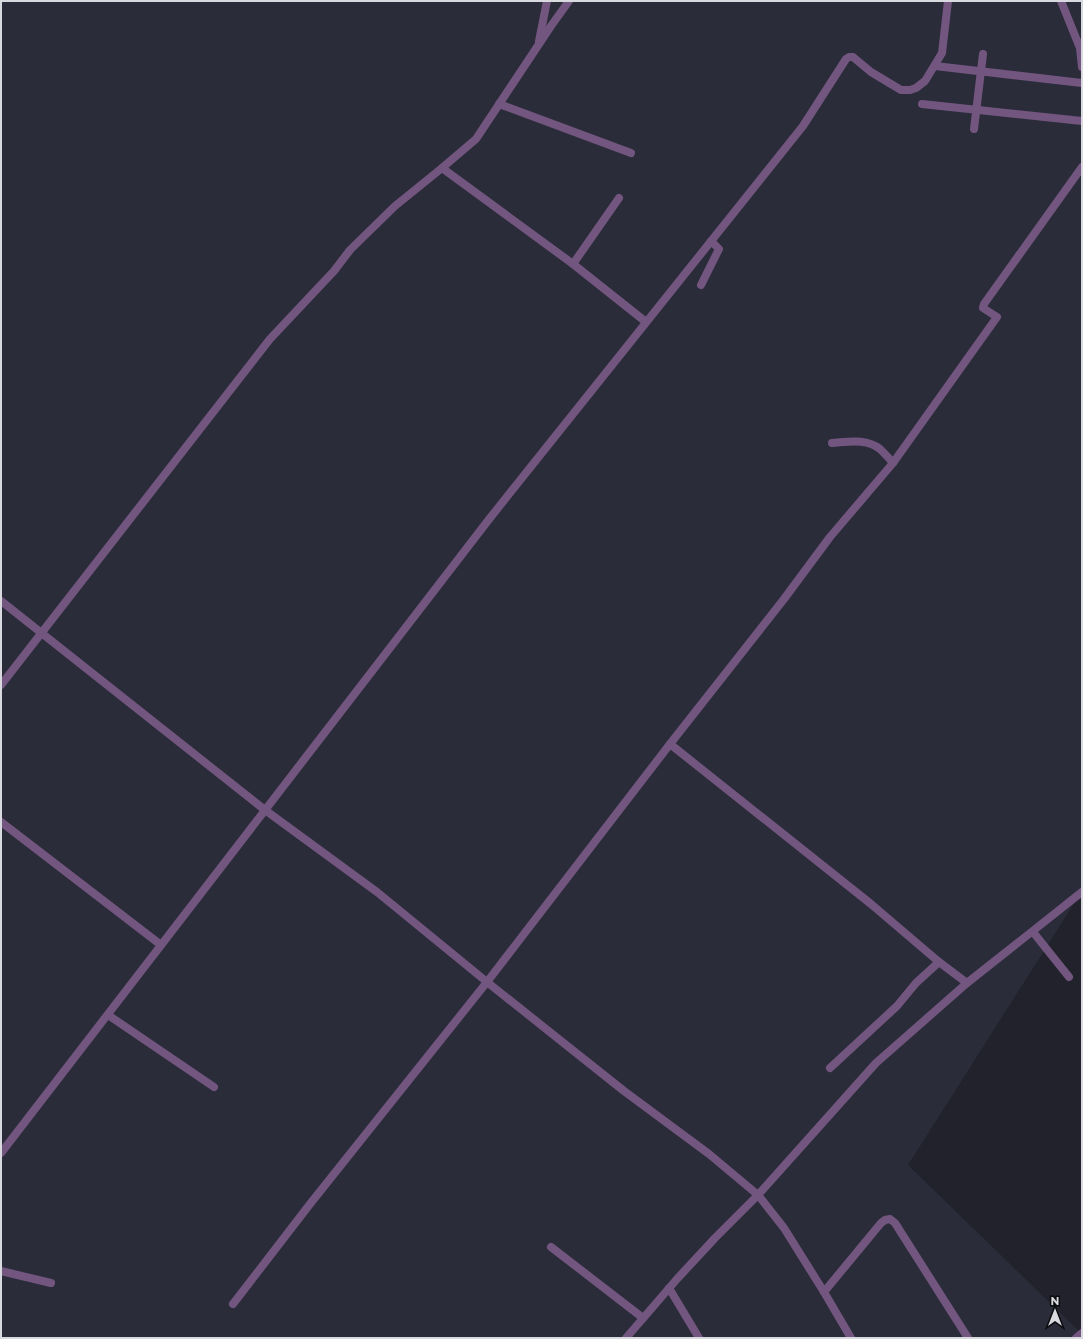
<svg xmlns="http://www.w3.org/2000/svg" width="1083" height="1339" font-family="Montserrat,sans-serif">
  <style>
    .built { fill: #2b2c39 }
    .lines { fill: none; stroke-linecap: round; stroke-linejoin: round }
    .minor { stroke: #735680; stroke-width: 8 }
  </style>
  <rect width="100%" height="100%" fill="#21222b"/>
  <!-- built -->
  <path class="built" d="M1,1H1082V891L908,1165L1082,1334V1338H1Z"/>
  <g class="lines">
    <!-- minor -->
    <g class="minor">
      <path d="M1061,1L1080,48L1082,67"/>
      <path d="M539,41L547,1"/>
      <path d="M935,66L1082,83"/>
      <path d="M499,104L631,153"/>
      <path d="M922,104L1082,121"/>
      <path d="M974,129L983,54"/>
      <path d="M442,168L573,264L646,322"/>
      <path d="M573,264L619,198"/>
      <path d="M701,285L719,249L711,241"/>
      <path d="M832,443C848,442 866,438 880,449C884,453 889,458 893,463"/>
      <path d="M1,601L265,810L377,892L487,982L624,1091L709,1154L758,1195L784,1228L824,1292L851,1338"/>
      <path d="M1,685L270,339L334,271L350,250L395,206L442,168L476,139L551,26L569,1"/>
      <path d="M670,744L871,904L939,962L967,983"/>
      <path d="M1,822L161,945"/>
      <path d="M1033,932L1069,977"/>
      <path d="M108,1015L214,1087"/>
      <path d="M830,1068L897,1006L916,983L939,962"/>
      <path d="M1,1153L490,518L803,126L846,59L849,57H853L871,72L901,90H910L916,88L925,81L942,53L948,1"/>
      <path d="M551,1247L643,1318"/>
      <path d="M1,1271L51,1283"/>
      <path d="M669,1288L699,1338"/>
      <path d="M824,1292L881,1223L885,1220L890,1219L895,1223L968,1338"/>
      <path d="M233,1304L310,1204L487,982L670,744L784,599L830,537L893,463L997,317L983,308L984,304L1082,167"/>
      <path d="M626,1338L677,1279L715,1238L758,1195L876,1063L967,983L1082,892"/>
      <path d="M1076,1338L1082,1333"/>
    </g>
  </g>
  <!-- border -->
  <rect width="1083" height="1339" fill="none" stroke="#d9dae0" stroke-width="4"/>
  <!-- north arrow -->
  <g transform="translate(1055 1311)" stroke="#0b0c0f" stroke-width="3" paint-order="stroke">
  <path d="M0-3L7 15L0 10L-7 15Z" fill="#d9dae0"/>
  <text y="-6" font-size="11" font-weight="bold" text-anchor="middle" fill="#d9dae0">N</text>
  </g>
</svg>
